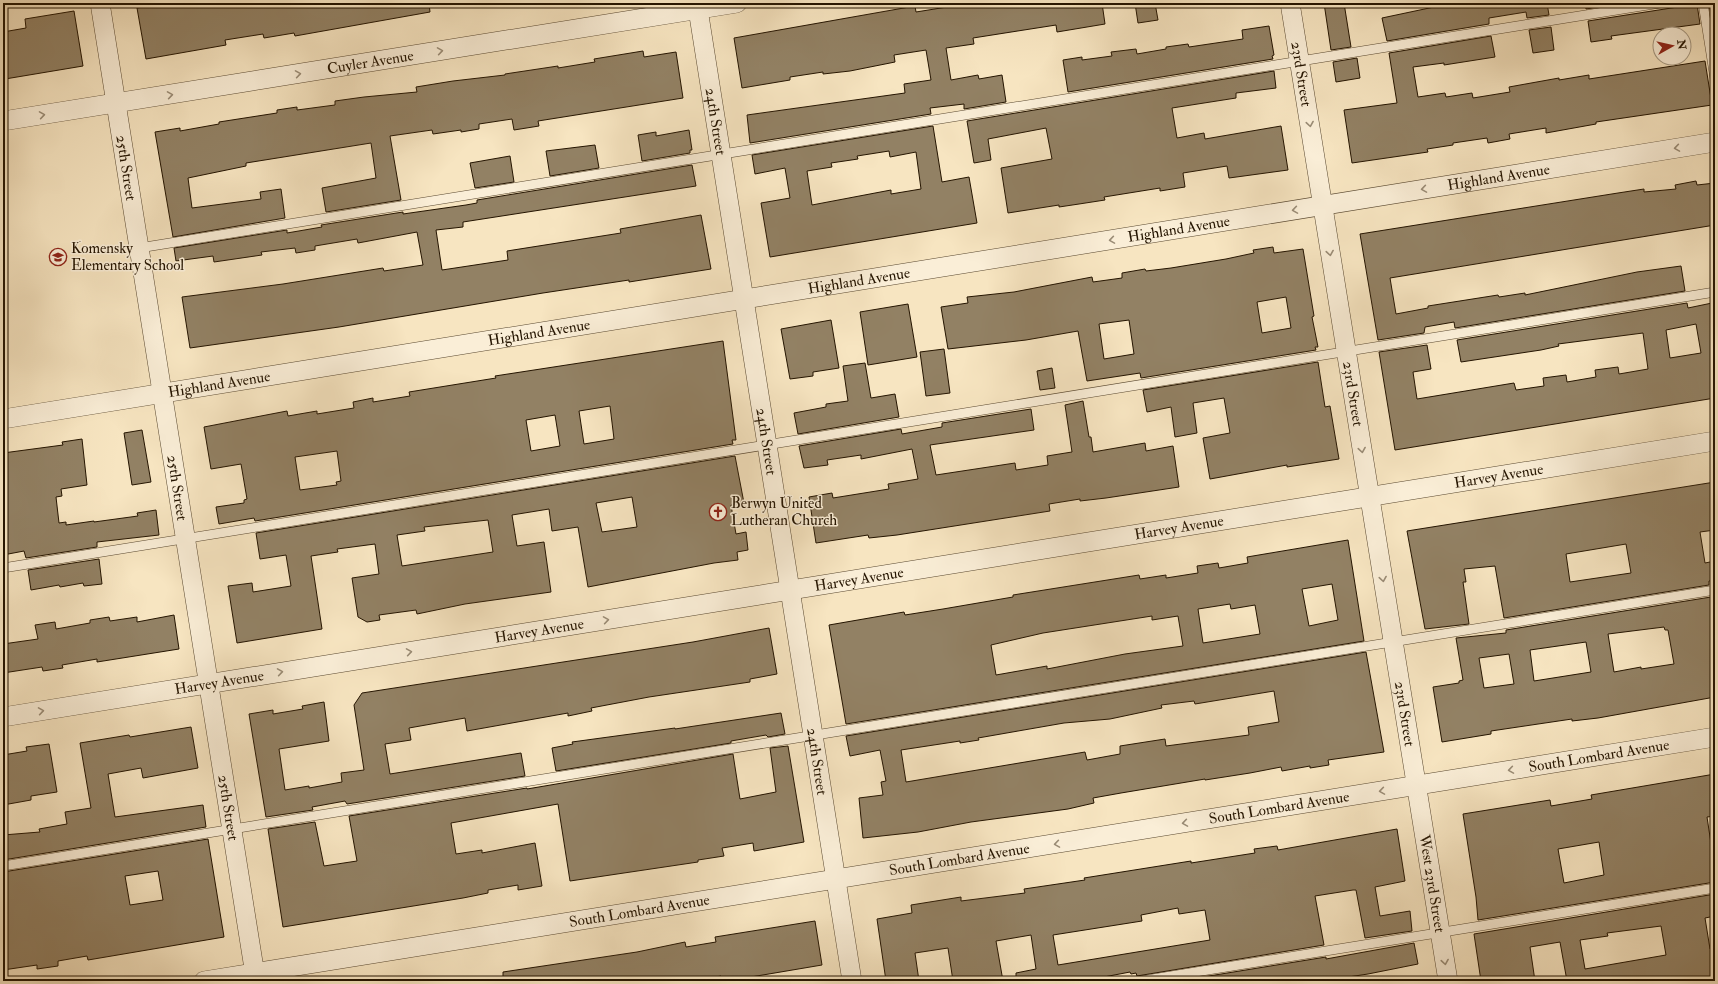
<svg xmlns="http://www.w3.org/2000/svg" width="1718" height="984" font-family="'IM FELL Double Pica',serif">
  <style>
    .building { fill: #928164; stroke: #241400; fill-rule: evenodd }
    .lines { fill: none; stroke-linecap: round; stroke-linejoin: round }
    .lane-casing { stroke: #594830; stroke-width: 10 }
    .street-casing { stroke: #594830; stroke-width: 20 }
    .lane { stroke: #faeed7; stroke-width: 9 }
    .street { stroke: #faeed7; stroke-width: 19 }
    .oneway { stroke: #9a8c76 }
    .labels { text-anchor: middle; dominant-baseline: central; stroke-width: 3; stroke-linejoin: round; paint-order: stroke }
    .street-label { font-size: 15px; fill: #241400; stroke: #faeed7 }
    .poi-label { font-size: 15px; fill: #241400; stroke: #faeed7; text-anchor: start }
  </style>
  <rect width="100%" height="100%" fill="#f7e5c1"/>
  <filter id="stains"><feTurbulence type="fractalNoise" baseFrequency=".005" numOctaves="4"/><feColorMatrix values="0 0 0 0 .2 0 0 0 0 .09 0 0 0 0 .02 0 0 0 .5 -.17"/></filter>
  <radialGradient id="worn" r=".72"><stop offset=".6" stop-color="#630" stop-opacity="0"/><stop offset="1" stop-color="#630" stop-opacity=".3"/></radialGradient>
  <!-- building -->
  <g class="building">
    <path d="M190,3H429L430,12L295,36L294,33L264,38L263,34L225,40L226,45L146,59L137,8L161,4V7Z"/>
    <path d="M946,3H1102L1105,24L1057,32L1056,25L1024,30L973,38L974,44L946,48L951,80L978,75L979,79L1002,75L1006,102L964,109V104L930,108L931,114L750,143L747,115L905,93L904,84L931,80L926,50L894,55L895,62L850,71L823,74V72L790,77V80L742,88L734,38L915,6L916,12L947,7Z"/>
    <path d="M1135,3H1155L1158,20L1138,23Z"/>
    <path d="M1324,3H1344L1351,47L1331,50Z"/>
    <path d="M1433,3H1453V6L1477,3H1547L1549,15L1527,18L1526,12L1489,18V24L1387,41L1382,18L1434,7Z"/>
    <path d="M1585,3H1622L1586,9Z"/>
    <path d="M1709,3H1715V21L1712,22Z"/>
    <path d="M1697,4L1700,24L1611,36L1612,39L1591,42L1588,21Z"/>
    <path d="M74,11L83,66L5,79L3,65V32L26,28L25,19Z"/>
    <path d="M1269,26L1274,55L1272,56L1273,59L1068,92L1063,60L1082,57V60L1112,56L1111,52L1136,49L1137,54L1166,49V47L1188,44L1189,47L1243,39L1242,30Z"/>
    <path d="M1551,27L1554,50L1533,53L1529,30Z"/>
    <path d="M1491,36L1495,57L1444,65V63L1413,67L1418,97L1445,93L1446,97L1472,93L1473,98L1510,92L1509,87L1559,78V80L1589,75V79L1705,61L1712,105L1596,122V124L1546,133V128L1509,134L1510,139L1488,143L1487,138L1453,143V145L1427,149L1428,152L1352,163L1344,110L1397,103L1389,53Z"/>
    <path d="M643,51L644,57L676,52L683,98L538,121L539,126L514,130L512,119L479,124V129L461,132V130L433,134L432,130L390,136L401,200L326,212L322,188L376,178L371,143L246,163V166L188,178L192,208L261,199L260,192L281,189L285,218L173,237L155,132L180,128V131L219,124V122L277,113V110L297,107V110L335,105V101L364,97L417,92L416,87L453,81L505,75V74L558,66V68L595,62L594,59Z"/>
    <path d="M1357,58L1360,78L1336,82L1333,62Z"/>
    <path d="M1274,71L1276,88L1236,93V98L1172,108L1177,138L1204,133L1205,139L1281,126L1288,170L1229,178L1227,166L1183,173L1185,187L1160,191V188L1104,197L1105,200L1079,204L1059,207V205L1008,213L1001,168L1052,159L1046,128L988,139L991,160L974,163L967,121Z"/>
    <path d="M933,126L942,182L969,177L977,223L770,257L761,203L790,198L785,168L755,174L752,155ZM889,151L890,157L916,152L921,189L891,194V190L812,205L807,171L832,167L831,163L858,159L857,156Z"/>
    <path d="M689,130L692,150H690V153L642,161L638,135L656,132V136Z"/>
    <path d="M595,145L599,168L550,176L546,151Z"/>
    <path d="M510,156L514,182L475,188L470,163Z"/>
    <path d="M692,165L696,186L463,222V227L436,230L442,270L508,260L507,251L621,233L620,229L701,215L711,269L629,282V280L543,293L339,327L190,348L182,297L283,284L383,268L384,271L423,265L417,232L358,243L357,239L315,246V250L296,253L295,248L261,252L262,255L214,262L213,256L176,261L174,248L287,230V233L322,227L321,225L403,212V214L466,205L477,203V200Z"/>
    <path d="M1696,181L1697,185L1715,183V225L1390,278L1396,314L1428,308V306L1498,295L1499,297L1525,293V295L1637,272L1681,266L1685,291L1455,328L1454,322L1425,327L1424,333L1378,340L1360,234L1618,193L1644,189V192L1676,189L1675,185Z"/>
    <path d="M1273,247L1274,253L1303,249L1314,316L1312,317L1318,347H1315L1316,350L1141,378L1140,373L1087,381L1078,331L1026,340L948,349L941,307L968,303L967,297L1014,292L1092,277L1093,282L1122,278V273L1145,269L1146,271L1171,268L1226,259L1254,253L1253,250ZM1286,297L1291,328L1262,333L1257,302ZM1129,320L1134,354L1104,359L1099,324Z"/>
    <path d="M1687,303L1688,308L1712,303L1715,320V398L1395,450L1379,352L1427,345L1431,369L1413,372L1417,399L1514,383L1516,390L1544,386L1543,378L1566,375L1567,382L1596,377L1595,370L1618,367L1619,374L1648,369L1643,333L1558,344L1559,346L1541,350L1461,362L1457,340ZM1696,324L1701,353L1670,358L1666,330Z"/>
    <path d="M908,304L917,357L868,365L860,312Z"/>
    <path d="M831,320L839,368L813,372V376L790,379L781,329Z"/>
    <path d="M723,341L736,440H732L733,444L255,521L254,518L219,524L216,507L244,503V500L247,499L241,464L211,469L204,427L287,411L288,416L317,411V414L354,408L353,402L373,398V402L410,396L409,392L496,378L495,376ZM610,406L614,439L584,444L579,411ZM555,415L560,446L531,451L526,420ZM337,451L341,481L336,482L337,485L300,490L295,457Z"/>
    <path d="M944,349L950,393L926,396L920,352Z"/>
    <path d="M1318,362L1325,407L1330,406L1339,459L1287,467V465L1210,479L1203,438L1230,433L1224,398L1193,403L1197,433L1175,437L1171,407L1147,412L1143,390Z"/>
    <path d="M865,363L871,398L895,394L899,417L798,434L794,413L826,407V404L848,401L843,366Z"/>
    <path d="M1052,368L1055,388L1040,390L1037,371Z"/>
    <path d="M1083,401L1089,437H1091L1093,452L1145,443L1146,451L1173,446L1179,487L1106,498L1080,501V499L1049,504L1050,511L897,535L869,538L868,535L816,543L809,497L832,493L833,498L889,489L888,484L918,479L912,449L861,459V455L827,460L828,465L804,468L799,446L901,429L902,434L942,427V423L1031,409L1034,430L930,445L936,475L1015,463L1016,470L1048,465L1047,456L1072,452L1065,405Z"/>
    <path d="M142,430L151,482L132,485L124,433Z"/>
    <path d="M82,439L87,485L61,489L62,496L56,497L59,523L66,522V525L94,521V522L138,516L137,513L156,510L159,535L97,542V547L26,558L24,551L3,555V453L63,445L62,442Z"/>
    <path d="M735,456L744,503L731,505L736,534L746,532L748,550L737,552L738,560L714,563L588,587L578,527L552,531L549,509L512,515L517,546L544,542L551,592L465,604L417,614L416,610L379,615L380,620L367,622L358,617L352,578L379,574L375,544L337,549L338,552L311,556L322,629L237,643L228,586L252,583L253,592L291,586L286,555L260,559L256,533ZM632,497L637,527L602,532L596,503ZM488,520L493,552L402,566L397,535L425,531L424,527Z"/>
    <path d="M1715,482V530L1700,532L1705,563L1715,561V580L1709,581V585L1504,618L1495,566L1464,569L1466,582H1463L1469,624L1425,629L1407,531ZM1626,544L1631,573L1570,582L1566,554Z"/>
    <path d="M1348,540L1364,641L846,724L829,625L904,612L905,615L943,609L1013,597V595L1139,575L1140,579L1166,575V578L1198,573L1197,566L1218,563L1219,568L1248,563L1247,557ZM1332,584L1338,620L1309,626L1302,589ZM1230,604L1231,609L1255,605L1260,634L1203,643L1198,609ZM1152,616V620L1178,616L1183,646L1125,654L1047,669V666L996,675L991,645L1043,633Z"/>
    <path d="M99,559L102,584L84,586L83,583L60,587L59,585L31,590L28,570Z"/>
    <path d="M1711,597L1715,636V697L1598,718L1572,721V719L1491,731V734L1442,742L1433,687L1459,683V681L1463,680L1456,638L1506,633V630ZM1664,627L1665,630H1668L1674,664L1641,669V667L1614,672L1608,634ZM1586,642L1591,672L1534,681L1530,650ZM1509,654L1514,684L1484,688L1479,658Z"/>
    <path d="M174,615L179,649L97,662V659L62,665L63,668L43,671L42,667L3,673V644L38,639L35,625L55,622L56,629L90,623V620L109,617L110,621L137,617V622Z"/>
    <path d="M769,628L777,674L750,679V682L649,697L591,708L592,711L568,716V713L467,731L465,718L409,728L411,740L385,744L390,774L521,753L525,776L347,804L345,801L312,807L313,810L266,817L249,714L273,710V714L303,709L302,706L324,702L329,741L279,749L285,790L309,786V788L342,782L341,773L364,770L354,705L362,693L693,642Z"/>
    <path d="M1366,652L1384,752L1328,760L1329,765L1310,768V766L1282,771L1281,767L1250,773L1205,780V779L1121,793L1093,798L1094,803L1068,809L971,822L918,832L863,838L859,798L883,795L881,782L886,781L880,750L850,756L846,736ZM1274,691L1279,722L1248,727L1249,735L1166,746L1165,739L1120,746V754L1087,760L1085,752L906,782L901,750L960,741V743L979,740L978,738L1064,723L1110,719L1162,708L1161,705L1194,701L1195,704Z"/>
    <path d="M781,713L785,734L768,737L766,735L731,741V743L556,771L552,748L573,744L572,742L675,728V729Z"/>
    <path d="M191,727L198,768L143,778L141,768L108,774L115,817L203,805L206,827L3,860V835L40,832L39,829L67,824L65,812L91,808L80,743L129,735L130,737Z"/>
    <path d="M49,744L57,792L31,796V800L3,805V755L27,751L26,747Z"/>
    <path d="M788,746L804,842L754,851L753,843L722,848L724,856L698,860V862L570,881L558,804L451,823L456,854L482,850V853L535,843L542,886L518,890V885L488,890V893L463,898L283,927L268,829L315,822L324,866L357,861L349,816L527,788V789L733,754L740,799L776,792L770,748Z"/>
    <path d="M1715,774V816L1707,817L1715,870V882L1478,920L1476,897L1463,814L1550,800L1551,806L1592,799L1591,795ZM1599,842L1604,875L1564,883L1558,849Z"/>
    <path d="M1397,829L1405,881L1375,887L1380,916L1410,911L1412,931L1365,938L1356,890H1353L1315,896L1324,945L1137,976L1136,973L1131,974L1130,972L1083,981H1016V973L1036,969L1031,935L996,941L1003,981H953L948,948L915,953L919,981H886L877,919L912,913L911,905L961,897V901L1025,893L1024,889L1085,880L1084,878L1191,861V863L1255,853L1254,849L1277,846L1278,850ZM1178,908L1179,914L1205,910L1210,940L1058,965L1053,935L1142,921L1141,915Z"/>
    <path d="M208,839L224,937L88,960L87,956L58,961V966L37,969V965L3,970V872ZM158,871L163,900L130,905L125,876Z"/>
    <path d="M1715,894V916L1705,918L1710,949L1715,948V981H1567L1560,942L1530,947L1535,981H1481L1474,934ZM1661,926L1666,955L1585,969L1580,940L1608,936L1607,933Z"/>
    <path d="M815,921L822,965L745,978V981H722L721,976L693,981H503V972L637,952L685,942L686,947L716,942L715,937Z"/>
    <path d="M1414,943L1418,964L1368,974L1322,981H1178L1326,957V959Z"/>
  </g>
  <g class="lines">
    <defs>
      <g id="lane">
        <path d="M1703,3L1715,79"/>
        <path d="M139,248L1660,3"/>
        <path d="M3,568L1715,292"/>
        <path d="M3,866L1715,590"/>
        <path d="M1140,981L1715,888"/>
      </g>
      <g id="street">
        <path id="s1" d="M100,3L256,981"/>
        <path id="s2" d="M697,3L852,981"/>
        <path id="s3" d="M1290,3L1448,981"/>
        <path id="s4" d="M3,121L737,3"/>
        <path id="s5" d="M3,419L1715,142"/>
        <path id="s6" d="M3,717L1715,441"/>
        <path id="s7" d="M204,981L1715,737"/>
      </g>
    </defs>
    <!-- lane casing -->
    <use href="#lane" class="lane-casing"/>
    <!-- street casing -->
    <use href="#street" class="street-casing"/>
    <!-- lane -->
    <use href="#lane" class="lane"/>
    <!-- street -->
    <use href="#street" class="street"/>
  </g>
  <!-- one-way arrows -->
  <defs><path id="oneway-chevron" d="M-2-3.5L2.5 0L-2 3.5" fill="none" stroke-width="1.6" stroke-linecap="round" stroke-linejoin="round"/></defs>
  <g class="oneway">
    <use href="#oneway-chevron" transform="translate(440 51) rotate(-9)"/>
    <use href="#oneway-chevron" transform="translate(298 74) rotate(-9)"/>
    <use href="#oneway-chevron" transform="translate(170 95) rotate(-9)"/>
    <use href="#oneway-chevron" transform="translate(42 115) rotate(-9)"/>
    <use href="#oneway-chevron" transform="translate(1310 124) rotate(81)"/>
    <use href="#oneway-chevron" transform="translate(1677 148) rotate(171)"/>
    <use href="#oneway-chevron" transform="translate(1424 189) rotate(171)"/>
    <use href="#oneway-chevron" transform="translate(1295 210) rotate(171)"/>
    <use href="#oneway-chevron" transform="translate(1112 240) rotate(171)"/>
    <use href="#oneway-chevron" transform="translate(1330 253) rotate(81)"/>
    <use href="#oneway-chevron" transform="translate(1362 450) rotate(81)"/>
    <use href="#oneway-chevron" transform="translate(1383 579) rotate(81)"/>
    <use href="#oneway-chevron" transform="translate(606 620) rotate(-9)"/>
    <use href="#oneway-chevron" transform="translate(409 652) rotate(-9)"/>
    <use href="#oneway-chevron" transform="translate(280 672) rotate(-9)"/>
    <use href="#oneway-chevron" transform="translate(41 711) rotate(-9)"/>
    <use href="#oneway-chevron" transform="translate(1511 770) rotate(171)"/>
    <use href="#oneway-chevron" transform="translate(1382 791) rotate(171)"/>
    <use href="#oneway-chevron" transform="translate(1185 823) rotate(171)"/>
    <use href="#oneway-chevron" transform="translate(1057 844) rotate(171)"/>
    <use href="#oneway-chevron" transform="translate(1445 962) rotate(81)"/>
  </g>
  <!-- icons -->
  <defs>
    <symbol id="school-ring" viewBox="-11 -11 22 22"><circle r="9.5" fill="#faeed7" stroke="#8f2418" stroke-width="1.5"/><path d="M0-5L7-2L0 1L-7-2ZM-4 1L0 2.5L4 1V4Q0 6-4 4Z" fill="#8f2418"/></symbol>
    <symbol id="church-ring" viewBox="-11 -11 22 22"><circle r="9.5" fill="#faeed7" stroke="#8f2418" stroke-width="1.5"/><path d="M-1.2-6h2.4v3.5h3.3v2.4h-3.3V6h-2.4V-.1h-3.3v-2.4h3.3Z" fill="#8f2418"/></symbol>
  </defs>
  <g fill-rule="evenodd">
    <use href="#school-ring" x="48" y="247" width="20" height="20"/>
    <use href="#church-ring" x="708" y="502" width="20" height="20"/>
  </g>
  <g class="labels">
    <!-- street labels -->
    <g class="street-label">
      <text stroke="none"><textPath href="#s4" startOffset="372">Cuyler Avenue</textPath></text>
      <text stroke="none"><textPath href="#s3" startOffset="72">23rd Street</textPath></text>
      <text stroke="none"><textPath href="#s2" startOffset="120">24th Street</textPath></text>
      <text stroke="none"><textPath href="#s1" startOffset="167">25th Street</textPath></text>
      <text stroke="none"><textPath href="#s5" startOffset="1515">Highland Avenue</textPath></text>
      <text stroke="none"><textPath href="#s5" startOffset="1191">Highland Avenue</textPath></text>
      <text stroke="none"><textPath href="#s5" startOffset="867">Highland Avenue</textPath></text>
      <text stroke="none"><textPath href="#s5" startOffset="543">Highland Avenue</textPath></text>
      <text stroke="none"><textPath href="#s5" startOffset="219">Highland Avenue</textPath></text>
      <text stroke="none"><textPath href="#s3" startOffset="396">23rd Street</textPath></text>
      <text stroke="none"><textPath href="#s2" startOffset="444">24th Street</textPath></text>
      <text stroke="none"><textPath href="#s6" startOffset="1515">Harvey Avenue</textPath></text>
      <text stroke="none"><textPath href="#s1" startOffset="491">25th Street</textPath></text>
      <text stroke="none"><textPath href="#s6" startOffset="1191">Harvey Avenue</textPath></text>
      <text stroke="none"><textPath href="#s6" startOffset="867">Harvey Avenue</textPath></text>
      <text stroke="none"><textPath href="#s6" startOffset="543">Harvey Avenue</textPath></text>
      <text stroke="none"><textPath href="#s6" startOffset="219">Harvey Avenue</textPath></text>
      <text stroke="none"><textPath href="#s3" startOffset="720">23rd Street</textPath></text>
      <text stroke="none"><textPath href="#s7" startOffset="1413">South Lombard Avenue</textPath></text>
      <text stroke="none"><textPath href="#s2" startOffset="768">24th Street</textPath></text>
      <text stroke="none"><textPath href="#s1" startOffset="815">25th Street</textPath></text>
      <text stroke="none"><textPath href="#s7" startOffset="1089">South Lombard Avenue</textPath></text>
      <text stroke="none"><textPath href="#s7" startOffset="765">South Lombard Avenue</textPath></text>
      <text stroke="none"><textPath href="#s3" startOffset="892">West 23rd Street</textPath></text>
      <text stroke="none"><textPath href="#s7" startOffset="441">South Lombard Avenue</textPath></text>
    </g>
    <!-- poi labels -->
    <g class="poi-label">
      <text x="71" y="248">Komensky<tspan x="71" dy="17">Elementary School</tspan></text>
      <text x="731" y="503">Berwyn United<tspan x="731" dy="17">Lutheran Church</tspan></text>
    </g>
  </g>
  <!-- margin -->
  <rect width="1718" height="984" fill="none" stroke="#f7e5c1" stroke-width="16"/>
  <rect x="4" y="4" width="1710" height="976" fill="none" stroke="#241400" stroke-width="2"/>
  <rect x="8" y="8" width="1702" height="968" fill="none" stroke="#241400"/>
  <!-- north arrow -->
  <g transform="translate(1672 46) rotate(82)"><circle r="19" fill="#faeed7" stroke="#a49781"/>
  <path d="M0-3L7 15L0 10L-7 15Z" fill="#8f2418"/>
  <text y="-6" font-size="11" font-weight="bold" text-anchor="middle" fill="#241400">N</text>
  </g>
  <rect width="100%" height="100%" filter="url(#stains)"/>
  <rect width="100%" height="100%" fill="url(#worn)"/>
</svg>
